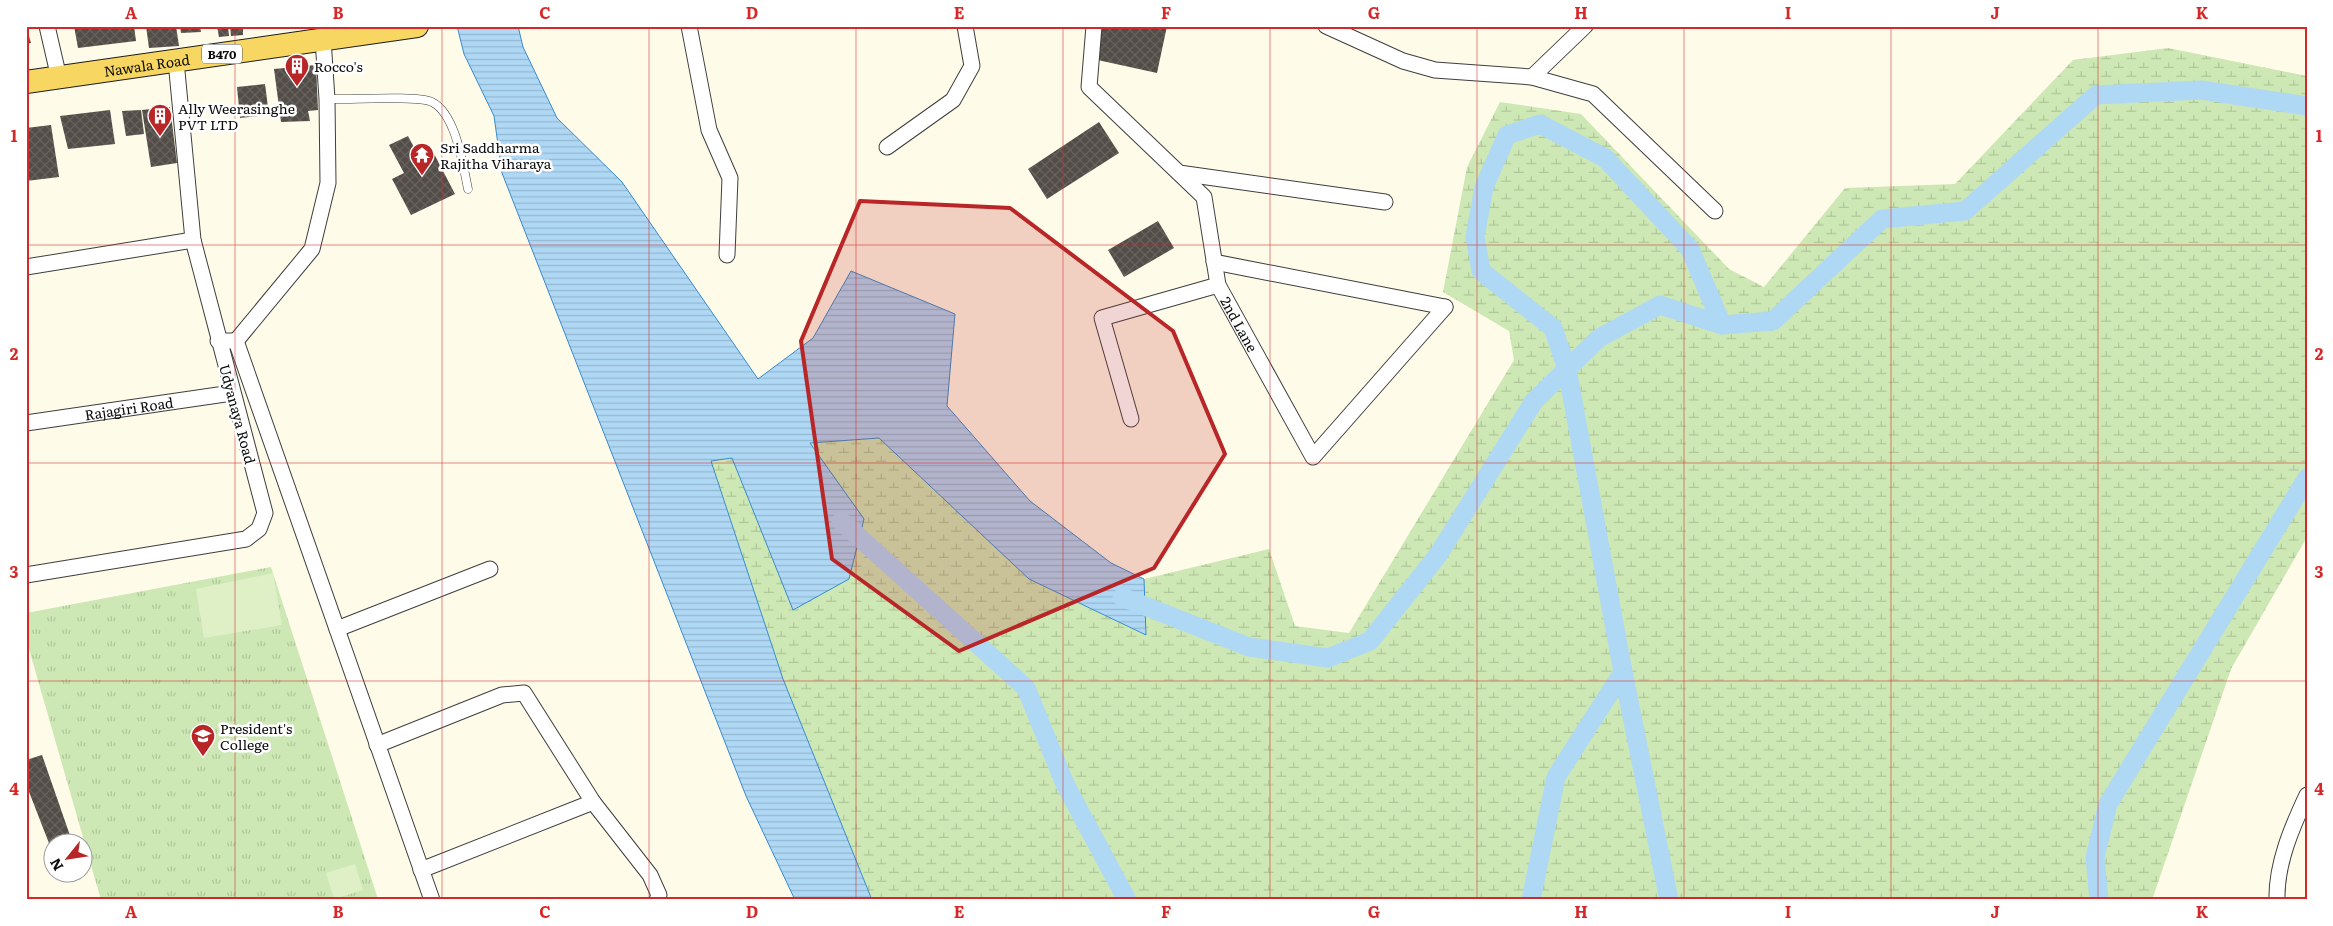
<svg xmlns="http://www.w3.org/2000/svg" width="2333" height="926" font-family="Literata,serif">
  <style>
    .grass { fill: url(#grass-tufts) }
    .wetland { fill: url(#wetland-marsh) }
    .pitch { fill: #dfefc6 }
    .water { fill: url(#water-rules); stroke: #378bcb }
    .lines { fill: none; stroke-linecap: round; stroke-linejoin: round }
    .canal { stroke: #afd8f5; stroke-width: 19 }
    .building { fill: url(#building-cross-hatch) }
    .lane-casing { stroke: #3e3e3e; stroke-width: 9 }
    .street-casing { stroke: #3e3e3e; stroke-width: 17 }
    .primary-casing { stroke: #1c1c1c; stroke-width: 24 }
    .lane { stroke: #fff; stroke-width: 8 }
    .street { stroke: #fff; stroke-width: 15 }
    .primary { stroke: #f7d761; stroke-width: 22 }
    .marked { fill: #b82628; fill-opacity: 0.2; stroke: #b82628; stroke-width: 4; stroke-linejoin: round }
    .grid { fill: none; stroke: #d62828; stroke-width: 1; stroke-opacity: 0.55 }
    .labels { text-anchor: middle; dominant-baseline: central; stroke-width: 5; stroke-linejoin: round; paint-order: stroke }
    .shield { fill: #fff; stroke: #545454; stroke-width: 1 }
    .shield-label { font-size: 12px; font-weight: bold; fill: #0b0b0b }
    .street-label { font-size: 14px; fill: #0b0b0b; stroke: #fff }
    .poi-label { font-size: 14px; fill: #0b0b0b; stroke: #fff; text-anchor: start }
    .neatline { fill: none; stroke: #d62828; stroke-width: 2 }
    .grid-label { font-size: 16px; text-anchor: middle; font-weight: bold; fill: #d62828 }
  </style>
  <defs>
    <pattern id="grass-tufts" width="24" height="20" patternUnits="userSpaceOnUse" patternTransform="scale(1.25)"><rect width="24" height="20" fill="#cde8b4"/><path d="M3 7l-1-3M5 7V3M7 7l1-3M15 17l-1-3M17 17v-4M19 17l1-3" fill="none" stroke="#afc699"/></pattern>
    <pattern id="wetland-marsh" width="20" height="14" patternUnits="userSpaceOnUse" patternTransform="scale(1.25)"><rect width="20" height="14" fill="#cde8b4"/><path d="M1 5h8M5 5V1M11 12h8M15 12V8" fill="none" stroke="#afc699"/></pattern>
    <pattern id="water-rules" width="6" height="5" patternUnits="userSpaceOnUse" patternTransform="scale(1.25)"><rect width="6" height="5" fill="#afd8f5"/><path d="M0 2.5h6" fill="none" stroke="#95b8d1"/></pattern>
    <pattern id="building-cross-hatch" width="8" height="8" patternUnits="userSpaceOnUse" patternTransform="scale(1.25)"><rect width="8" height="8" fill="#534d48"/><path d="M0 0l8 8M0 8l8-8" fill="none" stroke="#67625e"/></pattern>
  </defs>
  <rect width="100%" height="100%" fill="#fffbe9"/>
  <!-- grass -->
  <path class="grass" d="M271,567L378,899L101,900L31,656L26,635V613Z"/>
  <!-- wetland -->
  <path class="wetland" d="M2168,48L2307,76V537L2231,669L2152,900H872L783,679L711,461L732,457L794,610L810,443L879,438L1029,579L1145,635L1144,579L1269,549L1295,626L1349,633L1514,360L1509,331L1443,292L1467,167L1500,102L1581,114L1729,269L1764,287L1845,188L1955,184L2073,60Z"/>
  <!-- pitch -->
  <g class="pitch">
    <path d="M273,573L282,625L204,638L196,589Z"/>
    <path d="M355,864L363,890L334,899L326,873Z"/>
  </g>
  <!-- water -->
  <path class="water" d="M457,26H518L523,47L557,118L622,182L758,379L813,338L851,271L955,314L947,406L1030,501L1111,563L1144,579L1146,635L1029,579L879,438L810,443L864,519L849,579L793,610L732,458L711,461L783,679L872,900H795L746,796L502,173L494,116L464,54Z"/>
  <g class="lines">
    <!-- canal -->
    <g class="canal">
      <path d="M841,521L1026,688L1065,784L1127,900"/>
      <path d="M1122,597L1249,647L1328,658L1370,641L1438,555L1534,401L1599,338L1660,305L1722,325L1773,321L1882,219L1965,211L2096,95L2201,90L2307,106"/>
      <path d="M1623,672L1669,900"/>
      <path d="M1531,900L1556,777L1623,672L1567,369L1553,328L1481,271L1475,237L1484,187L1507,135L1540,124L1605,158L1690,249L1722,325"/>
      <path d="M2099,900L2095,857L2108,804L2307,478"/>
    </g>
  </g>
  <!-- building -->
  <g class="building">
    <path d="M26,26L31,43L26,44Z"/>
    <path d="M74,26H134L136,41L78,48Z"/>
    <path d="M146,26H176L179,46L149,48Z"/>
    <path d="M180,26H200L201,32L181,33Z"/>
    <path d="M217,26H228L229,36L219,37Z"/>
    <path d="M230,26H243V35L231,36Z"/>
    <path d="M1100,26H1167L1157,73L1093,59Z"/>
    <path d="M316,65L318,110L308,111L310,121L281,122L274,69Z"/>
    <path d="M265,84L269,115L240,118L237,87Z"/>
    <path d="M170,107L177,163L151,167L142,110Z"/>
    <path d="M110,110L115,144L68,149L60,116Z"/>
    <path d="M141,110L144,134L126,136L122,111Z"/>
    <path d="M1099,122L1119,153L1047,199L1028,169Z"/>
    <path d="M51,125L59,177L26,181V128Z"/>
    <path d="M408,136L417,153L430,146L455,194L411,215L392,179L404,173L389,145Z"/>
    <path d="M1158,221L1174,248L1124,277L1108,250Z"/>
    <path d="M42,755L73,844H52V851L26,784V760Z"/>
  </g>
  <g class="lines">
    <defs>
      <path id="lane" d="M327,99C349,100 416,95 432,102C456,114 463,165 468,189"/>
      <g id="street">
        <path d="M47,26L59,78"/>
        <path d="M689,26L709,130L730,178L727,255"/>
        <path id="s1" d="M1094,26L1089,87L1204,197L1218,285L1313,457L1445,307"/>
        <path d="M1326,26L1403,61L1435,70L1532,77L1593,94L1715,211"/>
        <path d="M1532,77L1585,26"/>
        <path d="M887,147L953,100L972,66L965,26"/>
        <path d="M1179,173L1385,202"/>
        <path d="M1214,262L1445,307"/>
        <path d="M26,267L193,240"/>
        <path d="M218,341H236L432,900"/>
        <path d="M236,341L312,249L328,183L327,99L323,39"/>
        <path d="M1131,419L1102,318L1218,285"/>
        <path id="s2" d="M26,423L232,393"/>
        <path d="M26,575L246,539L259,529L265,513L193,240L176,61"/>
        <path d="M337,629L490,569"/>
        <path d="M377,745L502,695L524,693L593,802L421,870"/>
        <path d="M593,802L650,875L659,895L657,900"/>
        <path d="M2277,900C2276,864 2292,827 2307,795"/>
      </g>
      <g id="primary">
        <path id="s3" d="M26,82L417,26"/>
      </g>
    </defs>
    <!-- lane casing -->
    <use href="#lane" class="lane-casing"/>
    <!-- street casing -->
    <use href="#street" class="street-casing"/>
    <!-- primary casing -->
    <use href="#primary" class="primary-casing"/>
    <!-- lane -->
    <use href="#lane" class="lane"/>
    <!-- street -->
    <use href="#street" class="street"/>
    <!-- primary -->
    <use href="#primary" class="primary"/>
  </g>
  <!-- marked area -->
  <path class="marked" d="M860,201L1010,208L1173,331L1225,454L1154,568L959,651L832,559L801,341Z"/>
  <!-- grid -->
  <path class="grid" d="M235,26V900M442,26V900M649,26V900M856,26V900M1063,26V900M1270,26V900M1477,26V900M1684,26V900M1891,26V900M2098,26V900M26,245H2307M26,463H2307M26,681H2307"/>
  <!-- icons -->
  <defs>
    <symbol id="building-pin" viewBox="-11 -11 22 30"><path d="M0 17L-7.5 6A9.5 9.5 0 1 1 7.5 6Z" fill="#b82628" stroke="#fff"/><path d="M-4-6H4V6H1V3H-1V6H-4ZM-2.5-4.3h1.7v1.8h-1.7ZM.8-4.3h1.7v1.8H.8ZM-2.5-1h1.7V.8h-1.7ZM.8-1h1.7V.8H.8Z" fill="#fff"/></symbol>
    <symbol id="temple-pin" viewBox="-11 -11 22 30"><path d="M0 17L-7.5 6A9.5 9.5 0 1 1 7.5 6Z" fill="#b82628" stroke="#fff"/><path d="M0-6L5-2H3V0L6.5 2.5H4V6H1.5V3h-3V6H-4V2.5H-6.5L-3 0V-2H-5Z" fill="#fff"/></symbol>
    <symbol id="school-pin" viewBox="-11 -11 22 30"><path d="M0 17L-7.5 6A9.5 9.5 0 1 1 7.5 6Z" fill="#b82628" stroke="#fff"/><path d="M0-5L7-2L0 1L-7-2ZM-4 1L0 2.5L4 1V4Q0 6-4 4Z" fill="#fff"/></symbol>
  </defs>
  <g fill-rule="evenodd">
    <use href="#building-pin" x="283" y="52" width="28" height="38"/>
    <use href="#building-pin" x="146" y="102" width="28" height="38"/>
    <use href="#temple-pin" x="408" y="141" width="28" height="38"/>
    <use href="#school-pin" x="189" y="722" width="28" height="38"/>
  </g>
  <g class="labels">
    <!-- shield labels -->
    <rect class="shield" x="202" y="44.5" width="40" height="19" rx="4"/>
    <g class="shield-label">
      <text x="222" y="54">B470</text>
    </g>
    <!-- street labels -->
    <g class="street-label">
      <text stroke="none"><textPath href="#s3" startOffset="122">Nawala Road</textPath></text>
      <text stroke="none"><textPath href="#s1" startOffset="354">2nd Lane</textPath></text>
      <text stroke="none"><textPath href="#s2" startOffset="104">Rajagiri Road</textPath></text>
      <text transform="translate(238 414) rotate(75)">Udyanaya Road</text>
    </g>
    <!-- poi labels -->
    <g class="poi-label">
      <text x="314" y="66">Rocco's</text>
      <text x="178" y="108">Ally Weerasinghe<tspan x="178" dy="16">PVT LTD</tspan></text>
      <text x="440" y="147">Sri Saddharma<tspan x="440" dy="16">Rajitha Viharaya</tspan></text>
      <text x="220" y="728">President's<tspan x="220" dy="16">College</tspan></text>
    </g>
  </g>
  <!-- border -->
  <rect width="2333" height="926" fill="none" stroke="#ffffff" stroke-width="55"/>
  <!-- north arrow -->
  <g transform="translate(68 858) rotate(240)"><circle r="24" fill="#ffffff" stroke="#9d9d9d"/>
  <path d="M0-4L9 19L0 12L-9 19Z" fill="#b82628"/>
  <text y="-8" font-size="14" font-weight="bold" text-anchor="middle" fill="#0b0b0b">N</text>
  </g>
  <rect x="28" y="28" width="2278" height="870" class="neatline"/>
  <g class="grid-label">
    <text x="131" y="19">A</text>
    <text x="338" y="19">B</text>
    <text x="545" y="19">C</text>
    <text x="752" y="19">D</text>
    <text x="959" y="19">E</text>
    <text x="1166" y="19">F</text>
    <text x="1374" y="19">G</text>
    <text x="1581" y="19">H</text>
    <text x="1788" y="19">I</text>
    <text x="1995" y="19">J</text>
    <text x="2202" y="19">K</text>
    <text x="14" y="142">1</text>
    <text x="2319" y="142">1</text>
    <text x="14" y="360">2</text>
    <text x="2319" y="360">2</text>
    <text x="14" y="578">3</text>
    <text x="2319" y="578">3</text>
    <text x="14" y="795">4</text>
    <text x="2319" y="795">4</text>
    <text x="131" y="918">A</text>
    <text x="338" y="918">B</text>
    <text x="545" y="918">C</text>
    <text x="752" y="918">D</text>
    <text x="959" y="918">E</text>
    <text x="1166" y="918">F</text>
    <text x="1374" y="918">G</text>
    <text x="1581" y="918">H</text>
    <text x="1788" y="918">I</text>
    <text x="1995" y="918">J</text>
    <text x="2202" y="918">K</text>
  </g>
</svg>
